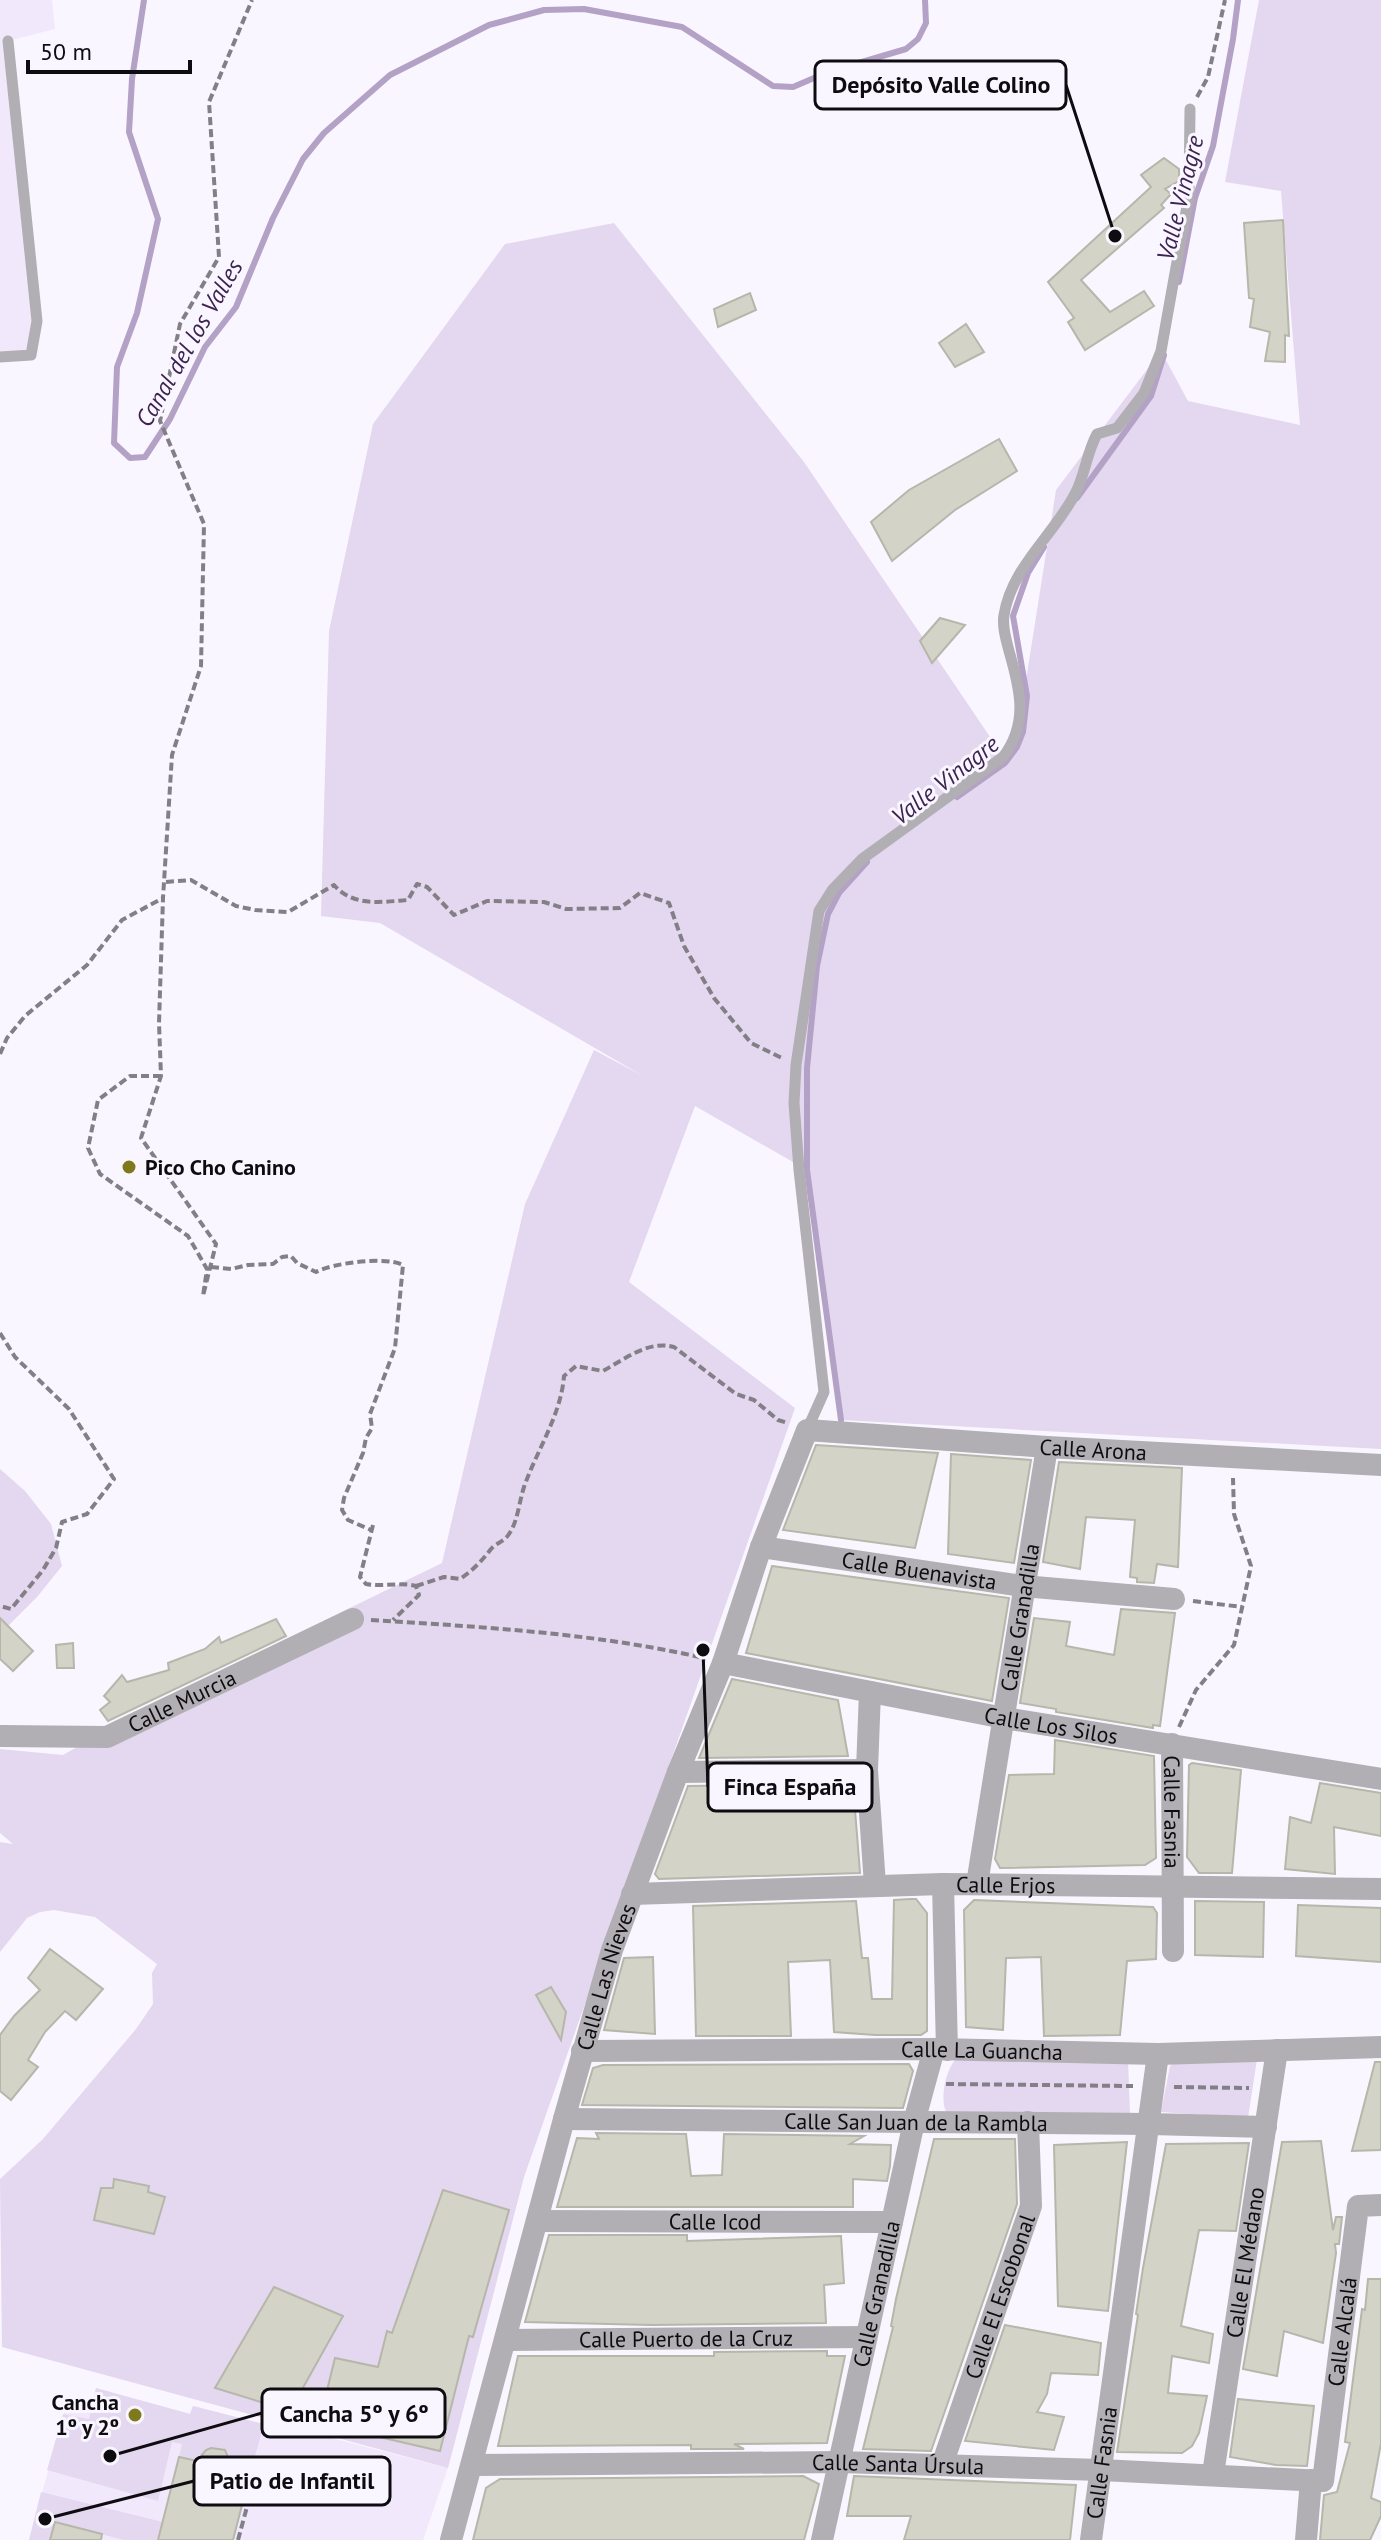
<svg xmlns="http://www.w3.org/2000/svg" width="1381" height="2540" font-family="'PT Sans',sans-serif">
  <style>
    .built { fill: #f1e9fb }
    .green { fill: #e3d8ef }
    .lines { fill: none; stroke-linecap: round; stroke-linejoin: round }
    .stream { stroke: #b3a2c5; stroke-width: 6 }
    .building { fill: #d3d3c7; stroke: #b6b6aa; stroke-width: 2 }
    .path { stroke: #827f86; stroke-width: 4; stroke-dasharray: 8 4; stroke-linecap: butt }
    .lane { stroke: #b1afb3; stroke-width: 11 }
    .street { stroke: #b1afb3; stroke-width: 22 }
    .poi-dot { fill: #7f791e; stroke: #faf6ff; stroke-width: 3 }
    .labels { text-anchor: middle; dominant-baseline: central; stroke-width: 6; stroke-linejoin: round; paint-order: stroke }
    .poi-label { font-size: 22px; font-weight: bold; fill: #0e0c10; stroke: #faf6ff; text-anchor: start }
    .street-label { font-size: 22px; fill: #0e0c10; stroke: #faf6ff }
    .water-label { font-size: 24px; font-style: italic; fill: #3c2351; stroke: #faf6ff }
    .leader { fill: none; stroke: #0e0c10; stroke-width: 3 }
    .callout-dot { fill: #0e0c10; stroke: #faf6ff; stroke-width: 3 }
    .callout { fill: #faf6ff; stroke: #0e0c10; stroke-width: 3 }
    .callout-label { font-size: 24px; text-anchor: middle; font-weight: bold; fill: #0e0c10 }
  </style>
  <rect width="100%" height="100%" fill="#faf6ff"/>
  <!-- built -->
  <g class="built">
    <path d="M0,0H52L55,29L8,41L37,321L31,355L0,357Z"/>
    <path d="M96,2388L190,2414L193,2406L276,2428L289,2427L448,2468L423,2540H29L68,2398L92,2403Z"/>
  </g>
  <!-- green -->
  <g class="green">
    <path d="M1259,0H1381V1449L841,1420L807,1170L695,1106L629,1282L795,1408L524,2177L448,2468L2,2347L0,2179L43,2139L136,2029L153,2004L152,1973L157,1964L95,1917L54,1910L40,1912L27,1918L0,1952V1842L13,1844L0,1833V1749L63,1755L147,1707L442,1563L525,1204L594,1050L643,1076L380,923L321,916L329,631L373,424L505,244L614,223L804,462L1003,756L1018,731L1056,490L1161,351L1188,401L1300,425L1281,191L1225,182Z"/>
    <path d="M0,1469L25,1491L51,1524L62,1566L37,1597L0,1634Z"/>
    <path d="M1128,2059L1130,2115L946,2112C940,2098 945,2072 955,2060Z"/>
    <path d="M1257,2059L1248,2118L1161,2112L1170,2066L1173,2064Z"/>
    <path d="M96,2388L190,2414L193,2406L264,2424L250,2474L230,2469L231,2461L225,2450H206L200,2462L179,2457L182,2444L172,2442L158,2501L47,2470L63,2414L89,2419Z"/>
    <path d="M41,2492L163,2522L158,2540H124L55,2522L50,2540H29Z"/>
  </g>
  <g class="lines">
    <!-- stream -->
    <g class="stream">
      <path d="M144,0L132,79L129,132L158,219L137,313L117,367L114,443L130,458L145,457L170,419L205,347L236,307L273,218L303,159L324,133L390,75L489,25L544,10L584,9L682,27L773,86L793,87L828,72L906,49L918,39L926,23L925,0"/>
      <path d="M1179,282L1195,198L1213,146L1233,39L1238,0"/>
      <path d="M1077,498L1151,396L1164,355"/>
      <path d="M957,797L1005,763L1017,747L1023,732L1027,696L1013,616L1028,573L1044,547"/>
      <path d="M841,1420L807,1170V1068L817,966L828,914L839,893L867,862"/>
    </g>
  </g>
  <!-- building -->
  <g class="building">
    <path d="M1164,158L1179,169V181L1165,189L1171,194L1161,205L1164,208L1081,280L1110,312L1144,291L1154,306L1085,350L1068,322L1074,318L1048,282L1151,187L1141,175Z"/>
    <path d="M1283,220L1289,336L1285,335V362L1265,361L1270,332L1250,327L1254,299L1249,298L1244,223Z"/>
    <path d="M750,293L756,310L718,327L714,309Z"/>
    <path d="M966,324L984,352L955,367L939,343Z"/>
    <path d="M999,439L1017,471L955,510L892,561L871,522L909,490Z"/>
    <path d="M940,618L965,625L932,663L920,641Z"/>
    <path d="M816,1445L938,1453L915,1548L783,1530Z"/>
    <path d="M951,1454L1031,1460L1014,1563L948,1554Z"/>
    <path d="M1059,1462L1182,1468L1178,1567L1157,1564L1154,1583L1137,1582V1578L1130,1577L1135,1520L1086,1517L1080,1569L1043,1562Z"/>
    <path d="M772,1566L1009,1598L992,1701L746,1653Z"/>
    <path d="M1121,1609L1175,1613L1160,1726L1153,1725V1728L1056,1712V1709L1020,1703L1034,1618L1070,1622L1066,1646L1114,1655Z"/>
    <path d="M0,1618L33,1651L13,1671L0,1659Z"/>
    <path d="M276,1619L286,1636L108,1721L100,1710L110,1702L104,1696L122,1675L127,1682L169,1670L168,1663L205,1649L219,1637L221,1643Z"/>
    <path d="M73,1643L74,1668H57L56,1645Z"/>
    <path d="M732,1679L838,1700L848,1756L699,1758Z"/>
    <path d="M1055,1740L1154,1756L1156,1858L1145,1865L1000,1868L995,1859L1009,1775L1054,1774Z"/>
    <path d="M1192,1763L1241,1770L1232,1873H1199L1187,1857L1189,1765Z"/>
    <path d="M1320,1783L1381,1793V1836L1334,1827L1335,1874L1285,1869L1290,1817L1311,1823Z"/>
    <path d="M853,1784L860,1873L659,1879L655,1874L688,1786Z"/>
    <path d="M911,1899H916L927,1913V2031L921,2035H875L834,2032L830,1960L788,1962L791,2036H696L693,1906L856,1901L862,1958H868L872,1999H892L894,1900Z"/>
    <path d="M974,1900L1153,1907L1157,1913L1156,1959L1127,1961L1120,2035L1044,2036L1041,1957L1006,1958L1003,2030L966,2027L964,1910Z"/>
    <path d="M1195,1901L1264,1902L1263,1957L1195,1955Z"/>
    <path d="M1298,1905L1381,1908V1962L1296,1956Z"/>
    <path d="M50,1949L103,1989L76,2020L65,2011L45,2032L28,2060L38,2067L11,2100L0,2091V2035L14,2016L40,1990L28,1978Z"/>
    <path d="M653,1957L655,2034L604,2030L624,1958Z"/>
    <path d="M551,1987L566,2012L561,2040L536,1995Z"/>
    <path d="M1375,2062H1381V2150L1352,2151Z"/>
    <path d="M909,2064L913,2071L903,2108L582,2105L593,2068L603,2065Z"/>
    <path d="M596,2133L686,2134L691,2176L722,2175L724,2134L864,2136L850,2144L891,2145L890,2166L887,2181L853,2179V2207H557L577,2138L599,2139Z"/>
    <path d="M934,2139H1015L1017,2204L931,2451L863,2449L893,2327L891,2326L896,2299Z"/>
    <path d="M1321,2141L1333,2230L1336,2217H1342L1339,2244H1335L1336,2253L1323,2343L1284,2331L1277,2376L1243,2369L1282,2142Z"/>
    <path d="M1127,2142L1108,2311L1058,2306L1054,2145Z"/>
    <path d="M1249,2143L1236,2231L1199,2230L1181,2326L1213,2334L1209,2363L1172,2356L1168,2393L1207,2396L1199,2433L1192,2446L1182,2453L1117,2452L1138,2315L1136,2314L1143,2268L1166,2144Z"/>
    <path d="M114,2179L149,2186L148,2192L165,2197L154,2234L94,2220L101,2188H113Z"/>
    <path d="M443,2190L509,2210L473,2337L469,2336L440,2451L319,2423L335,2358L378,2367L387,2331L392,2333Z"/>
    <path d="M549,2235H687V2241L841,2236L844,2283L824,2285L826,2323L651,2325L525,2322Z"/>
    <path d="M1368,2279H1381V2443L1371,2498L1381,2502V2516L1370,2540H1320L1324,2495L1337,2492L1350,2443L1345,2442L1362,2309L1365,2310Z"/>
    <path d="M274,2287L343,2316L290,2411L215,2388Z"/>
    <path d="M1005,2325L1101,2343L1098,2375L1051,2373L1047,2394L1037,2412L1064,2417L1054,2450L965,2441Z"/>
    <path d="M827,2351V2356H845L827,2443L734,2444L744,2449H691V2445L498,2446L518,2356H714V2352Z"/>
    <path d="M1238,2399L1314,2406L1307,2466L1276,2465L1230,2457Z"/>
    <path d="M211,2448L225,2450L233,2470L250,2474L233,2540H158L179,2457L197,2461L206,2450Z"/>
    <path d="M803,2476L819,2484L804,2540H473L486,2488L500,2479Z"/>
    <path d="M854,2476L1076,2485L1070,2540H904L911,2516H847Z"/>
    <path d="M55,2522L102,2534L101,2540H50Z"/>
  </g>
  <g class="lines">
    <!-- path -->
    <g class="path">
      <path d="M1197,97L1208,77L1225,0"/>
      <path d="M166,882L191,880L236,906L255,910L288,912L334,885C353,907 381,902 408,900L417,884L427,887L454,915L487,901L544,902L566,909L620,908L640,893L669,903L684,946L714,998L751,1043L784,1059"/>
      <path d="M0,1054L7,1038L25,1016L87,965L122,920L163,898"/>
      <path d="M161,1076H130L98,1100L88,1148L100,1174L188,1236L207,1269L203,1296L216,1244L141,1138L161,1076L159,1023L163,898L172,755L201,666L204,524L160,421L180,324L219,257L209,102L252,0"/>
      <path d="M211,1267L231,1269L248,1265L273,1264L282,1257L291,1256L297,1263L316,1272C333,1263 386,1256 403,1265L395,1348L370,1414L372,1428L366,1438L363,1453L344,1498L342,1510L348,1520L371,1530"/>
      <path d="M0,1333L15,1357L69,1409L114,1479L87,1514L62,1522L56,1548L43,1570L11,1609L0,1606"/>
      <path d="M373,1525L360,1577L366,1584C383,1587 402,1582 416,1586L419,1595L393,1620"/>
      <path d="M416,1586L444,1577L460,1579C473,1570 481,1562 491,1549C496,1543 504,1542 509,1534C518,1521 519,1502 524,1487C537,1450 561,1415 564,1376L576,1366L603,1371C625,1359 648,1340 674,1347L736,1394L754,1400L778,1420L788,1423"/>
      <path d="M1193,1601L1242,1607"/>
      <path d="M371,1620C482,1627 595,1633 704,1658"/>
      <path d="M1179,1727L1196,1690L1234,1645L1251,1566L1234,1514L1233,1478"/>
      <path d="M946,2084L1133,2086"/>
      <path d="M1174,2087L1249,2088"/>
      <path d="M238,2540L254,2481L249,2480"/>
    </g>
    <!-- lane -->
    <g class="lane">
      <path d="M0,357L31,355L37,321L8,41"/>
      <path d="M807,1430L824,1392L799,1170L794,1103L796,1065L819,911L833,889L862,859L1003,757C1029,723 1020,689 1009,651C1006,639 1002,627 1004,615C1012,566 1055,534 1076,492C1085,474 1087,452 1097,434L1117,428L1144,393L1161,351L1189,195L1190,109"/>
    </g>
    <!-- street -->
    <g class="street">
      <path id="s1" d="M761,1547L1023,1586L1174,1599"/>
      <path id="s2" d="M723,1663L1004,1718L1381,1779"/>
      <path d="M870,1692L867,1770L875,1885"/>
      <path id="s3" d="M0,1736L107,1737L353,1619"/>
      <path id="s4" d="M1172,1744L1173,1951"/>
      <path d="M678,1772L867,1770"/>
      <path d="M943,1884L947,2050"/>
      <path id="s5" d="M977,1884L1047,1447"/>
      <path id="s6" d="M632,1894L943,1884L1381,1889"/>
      <path id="s7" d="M582,2051L934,2049L1158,2054L1381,2047"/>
      <path id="s8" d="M564,2119L1150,2124L1266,2127"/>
      <path id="s9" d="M537,2221L892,2222"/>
      <path id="s10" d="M506,2340L866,2337"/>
      <path id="s11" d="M472,2465L839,2462L1101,2470L1323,2481L1358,2206L1381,2205"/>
      <path id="s12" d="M942,2465L1031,2206L1028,2122"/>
      <path id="s13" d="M1213,2474L1277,2050"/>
      <path id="s14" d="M451,2540L564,2119L612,1950L678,1772L723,1663L761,1547L807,1430L1047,1447L1381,1465"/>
      <path id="s15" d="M822,2540L914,2122L934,2049"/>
      <path id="s16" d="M1091,2540L1158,2054"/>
      <path d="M1306,2540L1311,2480"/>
    </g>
  </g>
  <!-- markers -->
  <g class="poi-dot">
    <circle cx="129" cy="1167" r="8"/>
    <circle cx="135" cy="2415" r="8"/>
  </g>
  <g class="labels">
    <!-- poi labels -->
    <g class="poi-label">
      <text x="145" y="1167">Pico Cho Canino</text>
      <text x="119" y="2402" text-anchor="end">Cancha<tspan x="119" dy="25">1º y 2º</tspan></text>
    </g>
    <!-- street labels -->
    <g class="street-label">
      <text stroke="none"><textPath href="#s14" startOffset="1454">Calle Arona</textPath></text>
      <text stroke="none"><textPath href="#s1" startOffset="160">Calle Buenavista</textPath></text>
      <text stroke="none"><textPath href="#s5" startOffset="270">Calle Granadilla</textPath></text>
      <text stroke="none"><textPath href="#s3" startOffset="190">Calle Murcia</textPath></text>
      <text stroke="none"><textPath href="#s2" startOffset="334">Calle Los Silos</textPath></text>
      <text stroke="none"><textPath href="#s4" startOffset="68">Calle Fasnia</textPath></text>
      <text stroke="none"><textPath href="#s6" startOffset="374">Calle Erjos</textPath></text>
      <text stroke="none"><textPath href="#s14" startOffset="584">Calle Las Nieves</textPath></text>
      <text stroke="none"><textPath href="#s7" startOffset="400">Calle La Guancha</textPath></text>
      <text stroke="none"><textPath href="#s8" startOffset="352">Calle San Juan de la Rambla</textPath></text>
      <text stroke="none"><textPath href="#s9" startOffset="178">Calle Icod</textPath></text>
      <text stroke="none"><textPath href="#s13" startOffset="214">Calle El Médano</textPath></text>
      <text stroke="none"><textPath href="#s15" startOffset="252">Calle Granadilla</textPath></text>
      <text stroke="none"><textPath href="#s12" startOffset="178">Calle El Escobonal</textPath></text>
      <text stroke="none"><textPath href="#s11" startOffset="1002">Calle Alcalá</textPath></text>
      <text stroke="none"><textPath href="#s10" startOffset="180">Calle Puerto de la Cruz</textPath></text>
      <text stroke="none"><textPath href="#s16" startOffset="78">Calle Fasnia</textPath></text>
      <text stroke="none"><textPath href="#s11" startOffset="426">Calle Santa Úrsula</textPath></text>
    </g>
    <!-- water labels -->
    <g class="water-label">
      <text transform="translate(1180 198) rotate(-76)">Valle Vinagre</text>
      <text transform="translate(189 343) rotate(-60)">Canal del los Valles</text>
      <text transform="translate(945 780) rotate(-38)">Valle Vinagre</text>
    </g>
  </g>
  <!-- callouts -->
  <path class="leader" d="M1115 236L1066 85M703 1650L708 1787M110 2456L262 2413M45 2519L194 2481"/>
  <g class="callout-dot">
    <circle cx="1115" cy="236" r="8"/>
    <circle cx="703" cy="1650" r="8"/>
    <circle cx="110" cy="2456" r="8"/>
    <circle cx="45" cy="2519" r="8"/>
  </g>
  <g class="callout">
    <rect x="815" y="61" width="251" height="48" rx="8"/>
    <rect x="708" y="1763" width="164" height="48" rx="8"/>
    <rect x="262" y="2389" width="183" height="48" rx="8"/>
    <rect x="194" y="2457" width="196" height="48" rx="8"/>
  </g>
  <g class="callout-label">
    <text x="941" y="93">Depósito Valle Colino</text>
    <text x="790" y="1795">Finca España</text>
    <text x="354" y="2422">Cancha 5º y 6º</text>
    <text x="292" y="2489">Patio de Infantil</text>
  </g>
  <!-- scale -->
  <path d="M28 60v12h162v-12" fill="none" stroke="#0e0c10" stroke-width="4"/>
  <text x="40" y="60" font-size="24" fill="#0e0c10" stroke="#faf6ff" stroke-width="6" paint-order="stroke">50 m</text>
</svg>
